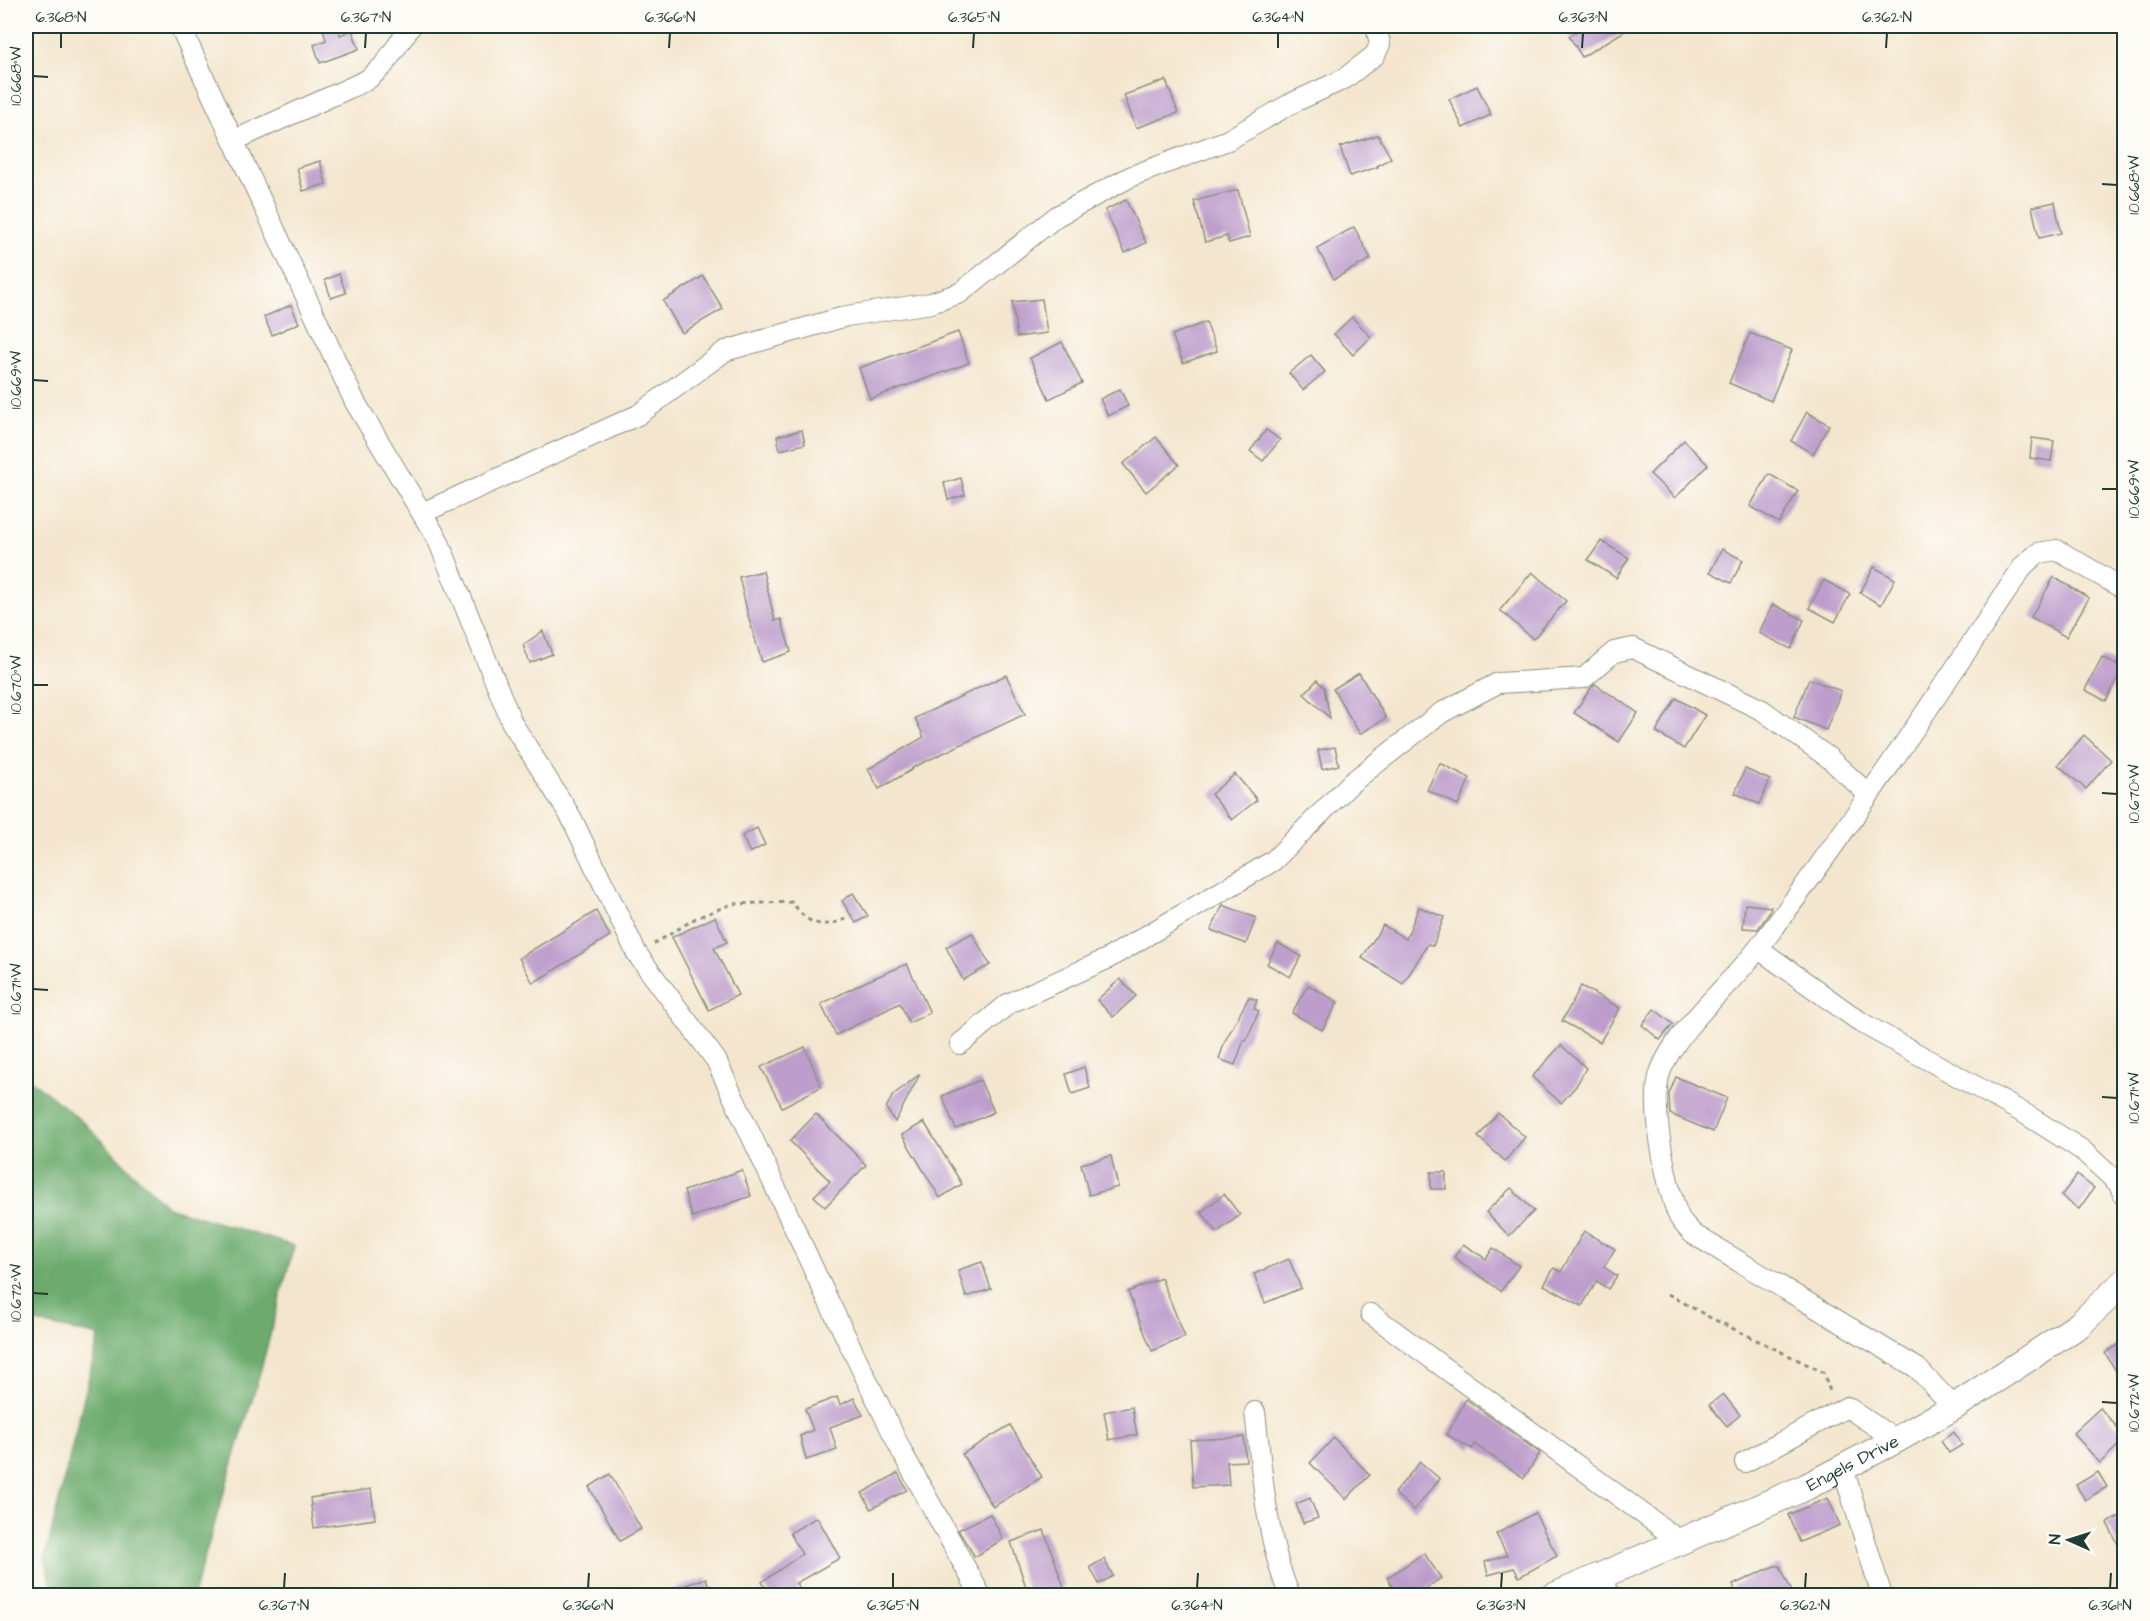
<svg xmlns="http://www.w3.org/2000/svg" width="2150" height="1621" font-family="'Architects Daughter',sans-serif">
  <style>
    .forest { fill: #6cab6d; stroke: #467450; stroke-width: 1.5 }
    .building { fill: #bd9dcc }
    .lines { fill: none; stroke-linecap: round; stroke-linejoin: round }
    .minor-casing { stroke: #8a9281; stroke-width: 22 }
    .tertiary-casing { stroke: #8a9281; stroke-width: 28 }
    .path { stroke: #8a9281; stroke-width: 3; stroke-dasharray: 4.5 4.5; stroke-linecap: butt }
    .minor { stroke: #fff; stroke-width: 20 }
    .tertiary { stroke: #fff; stroke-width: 26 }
    .ticks { fill: none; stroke: #1f3d34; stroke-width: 2 }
    .labels { text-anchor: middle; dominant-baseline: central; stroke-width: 4.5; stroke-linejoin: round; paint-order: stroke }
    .street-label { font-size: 18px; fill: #1f3d34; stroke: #fdfcf7 }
    .neatline { fill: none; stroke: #1f3d34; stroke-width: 2 }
    .ticks-label { font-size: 15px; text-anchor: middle; fill: #1f3d34 }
  </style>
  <rect width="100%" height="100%" fill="#fdfcf7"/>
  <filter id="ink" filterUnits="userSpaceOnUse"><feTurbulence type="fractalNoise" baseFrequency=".0167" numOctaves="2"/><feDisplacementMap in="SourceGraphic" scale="12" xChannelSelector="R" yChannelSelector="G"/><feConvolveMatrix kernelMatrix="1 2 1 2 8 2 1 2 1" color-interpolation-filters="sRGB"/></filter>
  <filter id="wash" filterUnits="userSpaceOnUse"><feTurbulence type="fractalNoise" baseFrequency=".008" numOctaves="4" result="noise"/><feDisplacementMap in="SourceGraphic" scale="24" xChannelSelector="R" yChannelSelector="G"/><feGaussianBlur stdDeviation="1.35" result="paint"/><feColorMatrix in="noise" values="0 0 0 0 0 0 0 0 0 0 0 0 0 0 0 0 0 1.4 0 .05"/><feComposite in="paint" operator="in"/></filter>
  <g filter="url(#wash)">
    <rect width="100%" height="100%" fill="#f4e6ce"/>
    <!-- forest -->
    <path class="forest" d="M26,1076L84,1123L167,1207L294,1246L259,1376L193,1595H54L45,1558L99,1336L26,1320Z"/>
    <g id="blocks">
      <!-- building -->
      <g class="building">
        <path d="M322,26H338L340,35L352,30L359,49L320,63L314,45L326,40Z"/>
        <path d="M1586,26H1633L1582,57L1569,36Z"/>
        <path d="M1166,80L1178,113L1136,128L1124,95Z"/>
        <path d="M1477,86L1491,115L1463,128L1449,99Z"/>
        <path d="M1378,135L1391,158L1377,166L1378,167L1350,176L1340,147Z"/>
        <path d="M320,161L326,184L303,191L297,168Z"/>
        <path d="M1238,190L1250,237L1229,243L1227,236L1205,242L1194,201Z"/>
        <path d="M1126,200L1146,243L1125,253L1105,210Z"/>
        <path d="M2055,202L2061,233L2039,238L2032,207Z"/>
        <path d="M1354,227L1371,259L1334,279L1317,248Z"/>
        <path d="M339,274L346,293L331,298L325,280Z"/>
        <path d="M703,276L723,309L682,333L663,301Z"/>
        <path d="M1042,299L1047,333L1017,337L1012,302Z"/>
        <path d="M291,305L299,323L272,335L264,317Z"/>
        <path d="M1352,317L1371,337L1353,355L1334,334Z"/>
        <path d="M1206,322L1217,351L1183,363L1172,335Z"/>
        <path d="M958,332L969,363L870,399L859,368Z"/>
        <path d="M1750,333L1792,350L1771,401L1729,383Z"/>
        <path d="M1062,342L1082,383L1049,399L1030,358Z"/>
        <path d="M1311,355L1325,372L1303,390L1289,373Z"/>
        <path d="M1120,389L1128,406L1108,416L1100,399Z"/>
        <path d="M1807,412L1829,425L1813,454L1791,441Z"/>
        <path d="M802,430L805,444L780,450L777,436Z"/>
        <path d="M1266,430L1280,440L1263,461L1250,451Z"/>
        <path d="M1156,437L1179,465L1146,492L1123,464Z"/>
        <path d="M2032,438L2054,441L2051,461L2030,458Z"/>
        <path d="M1684,440L1708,465L1675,498L1650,474Z"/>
        <path d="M1769,474L1798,491L1779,523L1750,506Z"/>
        <path d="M961,478L965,495L948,500L944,483Z"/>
        <path d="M1601,541L1629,558L1616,578L1588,560Z"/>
        <path d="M1722,549L1743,560L1731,583L1710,572Z"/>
        <path d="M1874,567L1895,579L1881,605L1860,593Z"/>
        <path d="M763,571L775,621L781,619L791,652L762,662L749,619L739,577Z"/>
        <path d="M1532,572L1566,601L1533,639L1500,610Z"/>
        <path d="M2054,577L2089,598L2066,637L2031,617Z"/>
        <path d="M1824,580L1850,594L1835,622L1809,608Z"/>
        <path d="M1773,604L1804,620L1791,649L1759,633Z"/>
        <path d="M543,631L552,654L530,663L523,645Z"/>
        <path d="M2102,657L2123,667L2106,701L2085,690Z"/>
        <path d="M1359,673L1386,718L1360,734L1333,689Z"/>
        <path d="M1006,675L1025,714L912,768L913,769L879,789L868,769L924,737L915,718Z"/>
        <path d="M1809,679L1841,691L1826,730L1794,717Z"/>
        <path d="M1317,680L1324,687L1330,718L1304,694Z"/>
        <path d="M1595,684L1638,713L1619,742L1574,713L1591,688Z"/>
        <path d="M1676,698L1705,715L1684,749L1656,732Z"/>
        <path d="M2084,735L2111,760L2086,789L2058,765Z"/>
        <path d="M1335,747L1339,765L1322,769L1318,750Z"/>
        <path d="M1440,763L1470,778L1458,805L1427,790Z"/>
        <path d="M1745,769L1770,780L1759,804L1735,793Z"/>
        <path d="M1235,774L1257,800L1232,820L1211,794Z"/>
        <path d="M757,828L765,845L750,853L742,836Z"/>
        <path d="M853,893L868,916L856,923L842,901Z"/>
        <path d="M1745,904L1771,907L1770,912L1758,929L1743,928Z"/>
        <path d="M1223,905L1256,918L1246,944L1211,930Z"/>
        <path d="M1419,907L1444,917L1433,946L1428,944L1403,984L1362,958L1383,925L1406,939Z"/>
        <path d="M596,911L610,936L533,983L519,958Z"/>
        <path d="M715,917L727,942L714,948L738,995L709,1010L672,937Z"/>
        <path d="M972,933L990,965L963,980L946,947Z"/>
        <path d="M1278,943L1301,956L1290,977L1267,964Z"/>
        <path d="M907,964L930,1013L909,1023L900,1003L836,1035L821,1004L867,981Z"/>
        <path d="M1120,979L1136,996L1113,1017L1097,1000Z"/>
        <path d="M1308,985L1338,1002L1322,1030L1292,1013Z"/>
        <path d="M1581,986L1620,1008L1600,1042L1562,1021Z"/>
        <path d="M1249,997L1257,1000L1254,1009L1259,1011L1246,1041L1244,1040L1235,1065L1219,1059L1225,1041Z"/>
        <path d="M1654,1009L1673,1024L1660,1040L1642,1025Z"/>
        <path d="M1561,1045L1586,1068L1576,1086L1561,1103L1532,1077Z"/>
        <path d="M805,1047L821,1087L782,1107L761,1067Z"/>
        <path d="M1084,1067L1090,1088L1072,1094L1066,1074Z"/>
        <path d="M920,1074L895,1122L886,1108L893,1095Z"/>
        <path d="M1676,1077L1727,1098L1713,1132L1670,1114L1669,1094Z"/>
        <path d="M980,1080L994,1112L956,1129L942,1096Z"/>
        <path d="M1498,1113L1525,1137L1505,1161L1478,1137Z"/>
        <path d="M816,1114L866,1165L825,1207L814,1196L830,1181L790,1141Z"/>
        <path d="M924,1122L962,1184L940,1198L902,1135Z"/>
        <path d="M1111,1156L1118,1187L1089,1195L1081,1164Z"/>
        <path d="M742,1170L751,1196L692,1217L684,1191Z"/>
        <rect x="1431" y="1172" width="15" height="17"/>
        <path d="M2077,1175L2094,1188L2079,1209L2061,1196Z"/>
        <path d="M1511,1188L1534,1211L1509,1236L1486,1212Z"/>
        <path d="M1224,1194L1240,1215L1217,1232L1201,1212Z"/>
        <path d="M1584,1231L1615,1249L1604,1267L1617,1276L1608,1289L1597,1281L1582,1306L1544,1285L1554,1268L1561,1272Z"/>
        <path d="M1463,1244L1486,1259L1493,1248L1519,1266L1501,1291L1454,1257Z"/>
        <path d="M1289,1259L1301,1288L1265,1303L1254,1274Z"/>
        <path d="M982,1262L991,1289L966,1297L958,1270Z"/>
        <path d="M1161,1278L1185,1337L1152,1351L1128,1292Z"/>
        <path d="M2124,1341V1384L2105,1353Z"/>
        <path d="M1723,1394L1740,1415L1727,1426L1709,1405Z"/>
        <path d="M837,1397L840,1405L854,1398L863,1415L830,1427L837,1450L806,1460L800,1436L813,1430L805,1409Z"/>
        <path d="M1466,1399L1540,1453L1524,1478L1474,1444L1472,1449L1447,1435Z"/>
        <path d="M1132,1407L1137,1435L1109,1440L1104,1412Z"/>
        <path d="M2100,1408L2124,1435V1440L2100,1463L2073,1433Z"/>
        <path d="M1010,1425L1042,1477L993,1507L962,1454Z"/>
        <path d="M1954,1432L1962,1445L1949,1453L1941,1441Z"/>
        <path d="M1244,1437L1246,1461L1227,1462L1229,1485L1193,1487L1190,1440Z"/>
        <path d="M1334,1438L1370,1475L1346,1499L1310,1463Z"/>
        <path d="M1420,1462L1440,1479L1414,1510L1394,1493Z"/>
        <path d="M2098,1472L2107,1487L2085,1500L2076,1485Z"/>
        <path d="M898,1473L907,1490L871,1509L862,1493Z"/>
        <path d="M610,1474L641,1529L620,1541L589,1487Z"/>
        <path d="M371,1489L375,1519L314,1528L310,1498Z"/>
        <path d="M1310,1498L1318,1518L1303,1523L1296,1504Z"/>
        <path d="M1828,1498L1840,1525L1800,1542L1788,1515Z"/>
        <path d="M1535,1513L1557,1556L1519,1577L1514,1568L1488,1575L1485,1562L1507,1555L1496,1534Z"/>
        <path d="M990,1514L1003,1539L975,1557L958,1530Z"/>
        <path d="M2124,1514V1556L2107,1523Z"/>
        <path d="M817,1517L840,1558L796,1583L800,1589L791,1596H771L762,1582L802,1554L790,1533Z"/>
        <path d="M1044,1530L1064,1587L1039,1596H1029L1011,1542Z"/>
        <path d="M1424,1553L1441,1578L1415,1596H1399L1387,1578Z"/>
        <path d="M1104,1559L1113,1576L1099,1584L1090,1567Z"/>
        <path d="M1774,1566H1780L1794,1596H1737L1733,1585Z"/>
        <path d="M706,1578L712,1596H664L663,1593Z"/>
      </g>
    </g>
  </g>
  <g filter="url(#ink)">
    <use href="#blocks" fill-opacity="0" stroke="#8a9281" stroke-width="1.5"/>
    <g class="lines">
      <defs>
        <g id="minor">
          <path d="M180,26L355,402L438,540L512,723L571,817L637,954L716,1060L826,1296L903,1454L981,1596"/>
          <path d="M233,141L367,80L383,66L411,26"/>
          <path d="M422,513L638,415L725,351L847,316L931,303L960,293L1057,216L1132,176L1228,140L1290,104L1344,79L1375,55L1380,44L1376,26"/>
          <path d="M1759,949L1862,1023L2027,1115L2082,1150L2119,1184L2124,1196"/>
          <path d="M960,1044L1008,1004L1107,959L1273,861L1351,783L1441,713L1498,683L1584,678L1614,652L1633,648L1762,710L1829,758L1869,795"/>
          <path d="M1371,1314L1680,1541"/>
          <path d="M1954,1407L1917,1368L1693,1234C1689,1229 1682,1223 1679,1217C1666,1188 1649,1099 1661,1070C1678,1027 1732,984 1760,946C1853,823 1938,694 2024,565L2038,553L2057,550L2124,589"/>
          <path d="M1255,1412C1262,1472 1266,1540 1290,1596"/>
          <path d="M1745,1462L1847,1407L1896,1440"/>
          <path d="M1843,1468L1882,1596"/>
          <path d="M1599,1575L1610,1596"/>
        </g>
        <g id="tertiary">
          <path id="s1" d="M1554,1596L1806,1487L1896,1440L1954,1407L2079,1325L2124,1282"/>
        </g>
      </defs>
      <!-- minor casing -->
      <use href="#minor" class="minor-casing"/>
      <!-- tertiary casing -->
      <use href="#tertiary" class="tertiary-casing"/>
      <!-- path -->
      <g class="path">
        <path d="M654,944L696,918L732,904L792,902C808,925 820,929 846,919"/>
        <path d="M1668,1294L1709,1317L1823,1372L1831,1394"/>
      </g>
      <!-- minor -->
      <use href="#minor" class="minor"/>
      <!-- tertiary -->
      <use href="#tertiary" class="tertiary"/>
    </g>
  </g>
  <!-- ticks -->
  <path class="ticks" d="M61,48V33M365,48L366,33M669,48L670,33M973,48L974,33M1278,48V33M1582,48L1583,33M1886,48L1887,33M33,76L48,77M2102,184L2117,185M33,380L48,381M2102,489H2117M33,685H48M2102,793L2117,794M33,989L48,990M2102,1097L2117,1098M33,1293L48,1294M2102,1402L2117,1403M284,1588L285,1573M588,1588L589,1573M893,1588V1573M1197,1588L1198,1573M1501,1588L1502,1573M1805,1588L1806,1573M2110,1588L2111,1573"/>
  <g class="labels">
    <!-- street labels -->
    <g class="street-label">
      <text stroke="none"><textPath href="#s1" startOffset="327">Engels Drive</textPath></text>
    </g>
  </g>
  <!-- margin -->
  <rect width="2150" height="1621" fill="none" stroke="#fdfcf7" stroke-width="66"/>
  <!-- north arrow -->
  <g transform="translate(2069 1540) rotate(273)" stroke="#fdfcf7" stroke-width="4.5" paint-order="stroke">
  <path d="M0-4.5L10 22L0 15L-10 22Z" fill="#1f3d34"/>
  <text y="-9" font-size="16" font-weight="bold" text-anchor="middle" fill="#1f3d34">N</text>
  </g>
  <rect x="33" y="33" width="2084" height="1555" class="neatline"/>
  <g class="ticks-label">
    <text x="61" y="22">6.368°N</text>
    <text x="366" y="22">6.367°N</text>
    <text x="670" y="22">6.366°N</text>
    <text x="974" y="22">6.365°N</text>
    <text x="1278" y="22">6.364°N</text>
    <text x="1583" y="22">6.363°N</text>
    <text x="1887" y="22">6.362°N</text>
    <text transform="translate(16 76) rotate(-90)" y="5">10.668°W</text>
    <text transform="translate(2134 185) rotate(-90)" y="5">10.668°W</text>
    <text transform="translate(16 380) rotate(-90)" y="5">10.669°W</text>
    <text transform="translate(2134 489) rotate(-90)" y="5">10.669°W</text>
    <text transform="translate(16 685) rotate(-90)" y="5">10.670°W</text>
    <text transform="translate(2134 794) rotate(-90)" y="5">10.670°W</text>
    <text transform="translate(16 989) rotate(-90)" y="5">10.671°W</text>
    <text transform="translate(2134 1098) rotate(-90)" y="5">10.671°W</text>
    <text transform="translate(16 1293) rotate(-90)" y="5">10.672°W</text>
    <text transform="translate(2134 1403) rotate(-90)" y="5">10.672°W</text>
    <text x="284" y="1610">6.367°N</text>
    <text x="588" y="1610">6.366°N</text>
    <text x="893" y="1610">6.365°N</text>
    <text x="1197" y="1610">6.364°N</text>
    <text x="1501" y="1610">6.363°N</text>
    <text x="1805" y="1610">6.362°N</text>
    <text x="2110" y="1610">6.361°N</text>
  </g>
</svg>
